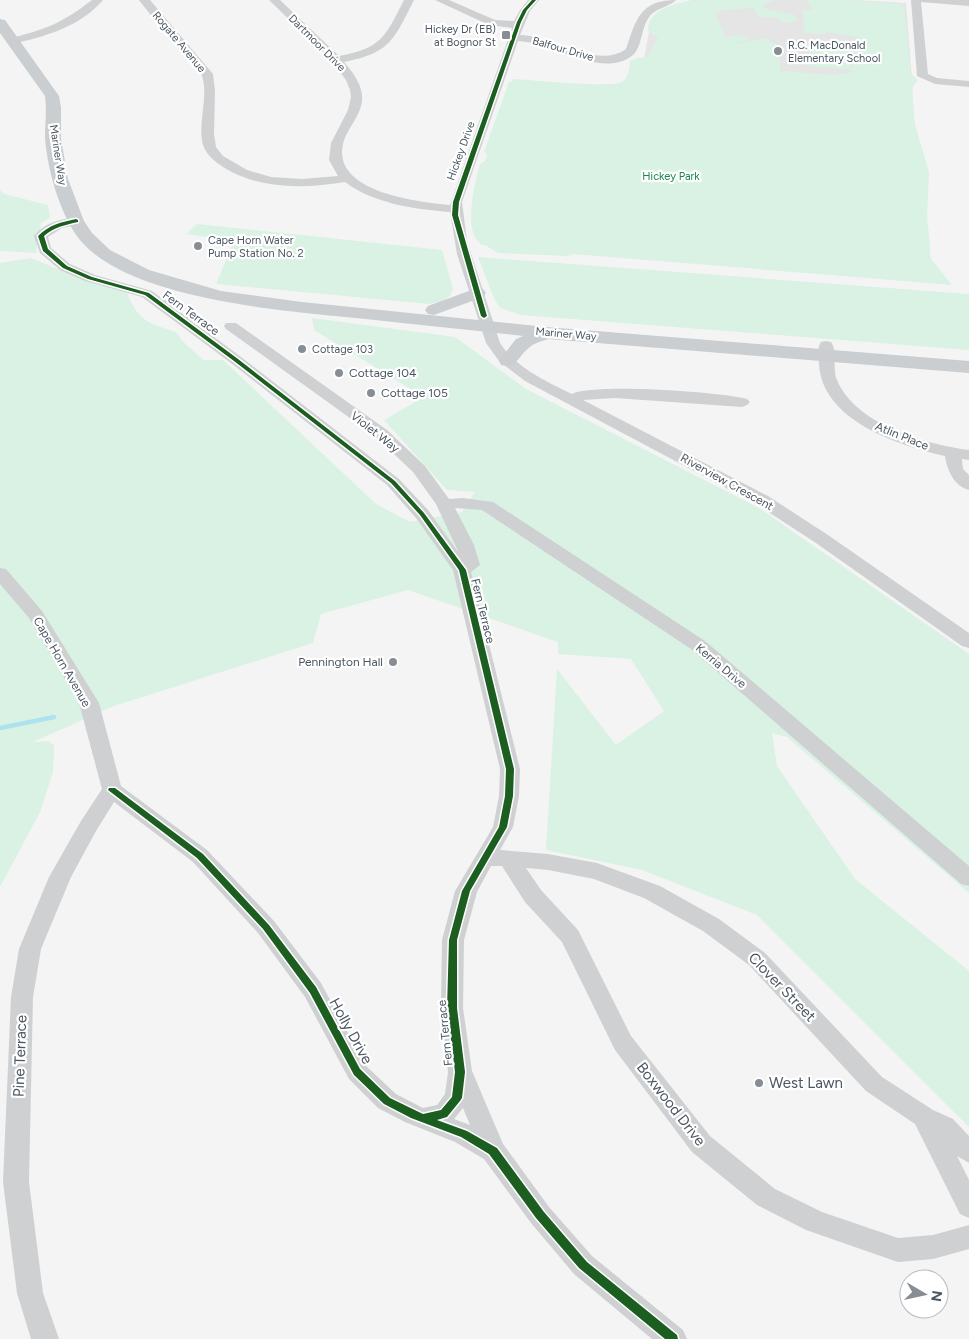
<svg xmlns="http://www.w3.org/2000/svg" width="969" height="1339" font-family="Figtree,sans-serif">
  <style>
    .education { fill: #e6e5e6 }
    .green { fill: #d9f2e3 }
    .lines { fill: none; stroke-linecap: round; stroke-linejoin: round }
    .stream { stroke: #aee2f0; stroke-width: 4.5 }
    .minor { fill: #ced0d2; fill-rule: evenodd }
    .major { fill: #caced1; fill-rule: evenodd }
    .cycleway-casing { stroke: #fff; stroke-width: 3 }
    .cycleway { fill: #1b5e20; fill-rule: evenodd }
    .poi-dot { fill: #868d94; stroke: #fff; stroke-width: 2 }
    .labels { text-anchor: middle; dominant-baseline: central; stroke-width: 4.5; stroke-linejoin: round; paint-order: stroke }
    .far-poi-label { font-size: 11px; fill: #4a5661; stroke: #fff; text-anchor: start }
    .far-street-label { font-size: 11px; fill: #4a5661; stroke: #fff }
    .far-park-label { font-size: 11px; fill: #17864f; stroke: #fff }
    .street-label { font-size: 12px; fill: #4a5661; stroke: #fff }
    .poi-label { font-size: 12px; fill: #4a5661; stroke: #fff; text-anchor: start }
    .near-street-label { font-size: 15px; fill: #4a5661; stroke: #fff }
    .near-poi-label { font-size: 15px; fill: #4a5661; stroke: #fff; text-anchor: start }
  </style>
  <rect width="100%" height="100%" fill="#f4f4f4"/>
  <!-- education -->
  <path class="education" d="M691,0H855L906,3L913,92L641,74L650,27L678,4Z"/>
  <!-- green -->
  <g class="green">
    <path d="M701,0H774L762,5L763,8L795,15L797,20L790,23L781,22L778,17H758L754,8L721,10L716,14L726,40L727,37C737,34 741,34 750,39L736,43L737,44L764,38L780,47V71L835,75L851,73L859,38L828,32L824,34L803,33C805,25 802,18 803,10L813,9L806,0H848L902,4L904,8L911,74L918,80L912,87L915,125L929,172L927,215L931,259L952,285L573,254L567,256L498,253L485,245H481C480,242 478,241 476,239C465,221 475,182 480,164L485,161L487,154L484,152L509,82H511L513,79C532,80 609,88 622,82C629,77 629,69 630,61L637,58L647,57L658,38L648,31C648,6 682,2 701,0Z"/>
    <path d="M810,40L856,43L850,70L809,66Z"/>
    <path d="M0,190L4,194L48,205L50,218L41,223L36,253L0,251Z"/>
    <path d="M197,224L442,250L453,289L450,296L442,301L430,304L216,284L234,241L186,234Z"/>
    <path d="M478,257L969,294V350L521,315L500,308L493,296Z"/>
    <path d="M31,258L94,284L127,293C139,322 148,323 176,332C183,344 194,350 203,360H223L376,504L410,522L462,512L475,492L447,490L384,420L424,397L314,330L312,318L455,337L526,389L759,508L969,654V893L787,737L772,733L777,766L855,879L969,971V1127L757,915L642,870L546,850L557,669L616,745L664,711L631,659L558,654V642L408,590L321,614L313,643L114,706L33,742L49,741L54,745L53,772L40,812L0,887V263Z"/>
  </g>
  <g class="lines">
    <!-- stream -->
    <path class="stream" d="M0,728L54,717"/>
    <!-- minor -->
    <g class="minor">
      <path d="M92,0H103C80,27 44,37 11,44L6,41L7,39C44,30 61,24 92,0Z"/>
      <path d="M139,0H150L213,74L215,91L214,134L216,147L223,156L247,170L271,177L302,179L338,176L329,160L331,143L348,110L351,97L350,90L346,80L329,58L269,0H280L339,56C382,48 385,37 404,0H414C394,40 390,53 344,62C352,71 361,83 362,95C364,114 347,127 343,144C332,192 417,202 450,205L512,28L489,25L435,0H449L495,20L514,21L520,10L528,0H539L530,11L520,35C554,36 596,70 626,49C636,20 640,0 676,0C668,8 654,8 648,19C641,29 642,47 633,55C602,80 552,42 518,41L462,202L467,241L500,343C516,368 546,381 572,394C594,383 720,392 747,399L750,402L747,405L742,407L615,398L583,400L768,496L828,535L969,633V648L962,646L816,543L756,504L525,381L499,361L486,343L457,254L450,212C415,209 374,204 345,182C306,188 266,190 230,171C219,165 207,157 203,145C197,123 209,98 202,76C199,69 191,62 185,56C170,37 153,19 139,0Z"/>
      <path d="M911,0H969V6L921,2L928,74L937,78L969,81V87L935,84L917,76Z"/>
      <path d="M76,217L81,218L83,221L81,224L62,228L48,237L51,248L70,264L95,275L152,291L241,357L399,479L428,510L459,553L436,504L413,472L375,436L226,329L224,326L226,323H236L387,430L425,466L449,499L463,498L493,502L705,641L969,866V886L961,884L691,649L482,510L455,508L474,545L480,565L471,572L520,769L519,796L513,827L500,850L548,854L597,863L660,886L719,919L765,953L882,1077L933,1110L953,1119L969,1136V1163L957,1156L969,1180V1218L960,1214L915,1124L866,1091L749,965L703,931L644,898L594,879L548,870L526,868L541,890L578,930L631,1036L710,1136L775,1189L822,1212L898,1238L933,1235L969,1225V1249L933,1259L898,1262L806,1230L757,1205L692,1152L615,1050L562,942L525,902L502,866H491L477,892L464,940L463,1008L472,1071L503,1144L549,1207L592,1256L683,1330L687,1339H652L574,1274L531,1223L484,1159L455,1142L405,1122L378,1108L349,1079L305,997L258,933L193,862L114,802L96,831L71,877L41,949L33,997L29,1182L43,1293L59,1339H31L17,1293L3,1182L11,997L19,949L49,877L81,821L102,789L79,703L29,618L0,584V568L6,569L42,611L99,703L121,786L207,850L274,921L321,983L365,1065L396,1094L423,1108L437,1105L445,1094L448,1072L441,1008L442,940L455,891L493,827L499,796L500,769L453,570L416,518L387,485L231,363L142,297L85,281L60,270L40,253L34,236C44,223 60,219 76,217ZM463,1108L470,1125L454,1119Z"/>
      <path d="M826,341L831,342C838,352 832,368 837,380C856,425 925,444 969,450V460L962,459L963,469L969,475V490C954,486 947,470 945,456C900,446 822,421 819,364C818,357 817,348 821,342Z"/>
    </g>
    <!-- major -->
    <g class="major">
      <path d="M0,19L5,20L59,96L61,108V138L68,179L84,221L92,233L110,250L149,270L221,291L302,302L546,327L969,361V373L548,339C543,341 534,343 530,347C518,355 518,369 501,365L499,361L516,339L523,336C471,330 418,325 366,319C289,311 131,301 80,240C60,215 47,169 45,137C45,123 47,110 45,96L0,33Z"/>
      <path d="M477,288L483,289L486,293L483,297L434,315L428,314L425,310L428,306Z"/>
    </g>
    <defs>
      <g id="cycleway">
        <path d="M532,0H536L527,10L521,22L459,202L458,215L487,316L484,318L481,316L452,215L453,202L517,22L523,10Z"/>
        <path d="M76,219L78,220V222C65,225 54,227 44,236L48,249L67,266L92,277L149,293L238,359L395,481L424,513L466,570L514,769L513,796L507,827L470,891L457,940V1008L465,1072L462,1098L460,1101L447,1117L437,1120L467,1131L497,1148L544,1212L587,1262L677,1335L678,1339H665L579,1268L536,1218L489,1154L461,1137L411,1118L384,1104L354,1075L310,993L263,929L197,858L108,790L109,788H115L203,854L269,925L316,987L360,1069L390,1098L423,1114L441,1110L452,1097L455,1072L447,1008L449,940L462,891L499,827L505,796L506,769L459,570L420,515L391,483L234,361L145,295L88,279L63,268L43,251L38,236C49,225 61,222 76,219Z"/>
      </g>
    </defs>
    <!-- cycleway casing -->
    <use href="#cycleway" class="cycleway-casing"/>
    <!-- cycleway -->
    <use href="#cycleway" class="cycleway"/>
  </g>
  <!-- markers -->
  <g class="poi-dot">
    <rect x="501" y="30" width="10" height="10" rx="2.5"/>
    <circle cx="778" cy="51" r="5"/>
    <circle cx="198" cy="246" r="5"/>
    <circle cx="302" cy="349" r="5"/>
    <circle cx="339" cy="373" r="5"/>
    <circle cx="371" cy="393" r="5"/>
    <circle cx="393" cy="662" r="5"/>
    <circle cx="759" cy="1083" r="5"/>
  </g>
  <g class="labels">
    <!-- far-poi labels -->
    <g class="far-poi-label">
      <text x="496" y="29" text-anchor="end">Hickey Dr (EB)<tspan x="496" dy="13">at Bognor St</tspan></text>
      <text x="788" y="45">R.C. MacDonald<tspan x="788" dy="13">Elementary School</tspan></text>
      <text x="208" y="240">Cape Horn Water<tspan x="208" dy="13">Pump Station No. 2</tspan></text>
      <text x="312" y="349">Cottage 103</text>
    </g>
    <!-- far-street labels -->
    <g class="far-street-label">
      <text transform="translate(179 42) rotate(50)">Rogate Avenue</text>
      <text transform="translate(317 43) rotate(45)">Dartmoor Drive</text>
      <text transform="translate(563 49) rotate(16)">Balfour Drive</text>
      <text transform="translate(461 151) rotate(-70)">Hickey Drive</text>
      <text transform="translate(58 155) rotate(81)">Mariner Way</text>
      <text transform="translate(566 334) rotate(5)">Mariner Way</text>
    </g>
    <!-- far-park labels -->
    <g class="far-park-label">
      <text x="671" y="176">Hickey Park</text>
    </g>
    <!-- street labels -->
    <g class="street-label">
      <text transform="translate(191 313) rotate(36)">Fern Terrace</text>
      <text transform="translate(375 432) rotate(38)">Violet Way</text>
      <text transform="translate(902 436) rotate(22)">Atlin Place</text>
      <text transform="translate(727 482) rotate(29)">Riverview Crescent</text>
      <text transform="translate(483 611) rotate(76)">Fern Terrace</text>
      <text transform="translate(62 662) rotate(60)">Cape Horn Avenue</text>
      <text transform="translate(721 666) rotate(40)">Kerria Drive</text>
      <text transform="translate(445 1033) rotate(-96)">Fern Terrace</text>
    </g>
    <!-- poi labels -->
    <g class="poi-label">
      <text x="349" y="373">Cottage 104</text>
      <text x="381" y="393">Cottage 105</text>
      <text x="383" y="662" text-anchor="end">Pennington Hall</text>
    </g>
    <!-- near-street labels -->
    <g class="near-street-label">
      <text transform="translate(782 987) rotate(46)">Clover Street</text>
      <text transform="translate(351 1031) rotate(61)">Holly Drive</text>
      <text transform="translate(20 1056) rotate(-88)">Pine Terrace</text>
      <text transform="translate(671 1104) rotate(52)">Boxwood Drive</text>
    </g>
    <!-- near-poi labels -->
    <g class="near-poi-label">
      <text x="769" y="1083">West Lawn</text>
    </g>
  </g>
  <!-- north arrow -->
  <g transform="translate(924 1294) rotate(99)"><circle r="24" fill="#ffffff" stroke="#b7bbc0"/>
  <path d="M0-4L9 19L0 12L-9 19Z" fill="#868d94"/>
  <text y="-8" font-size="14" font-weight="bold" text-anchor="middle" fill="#4a5661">N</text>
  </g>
</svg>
